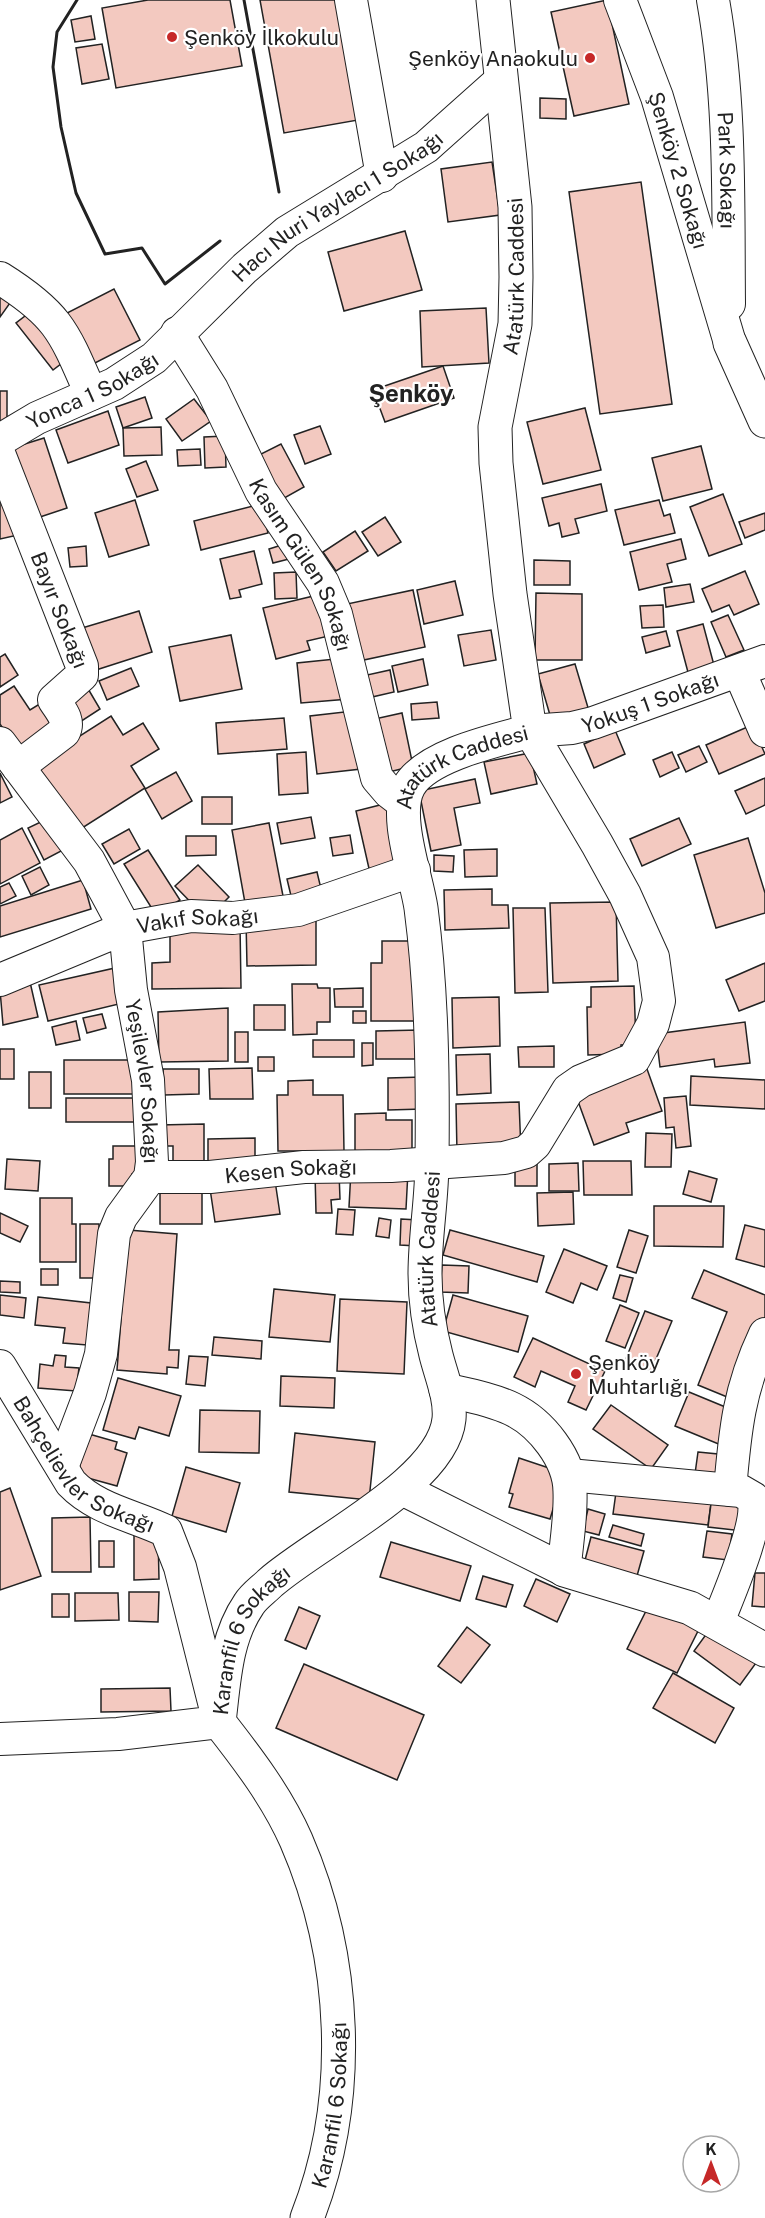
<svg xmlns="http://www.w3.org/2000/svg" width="765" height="2218" font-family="'Public Sans',sans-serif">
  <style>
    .building { fill: #f3c9c0; stroke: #222; stroke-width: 1.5 }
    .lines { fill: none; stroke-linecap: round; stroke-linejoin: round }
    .street-casing { stroke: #222; stroke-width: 34 }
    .secondary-casing { stroke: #222; stroke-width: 35 }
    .street { stroke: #fff; stroke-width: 32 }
    .secondary { stroke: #fff; stroke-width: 33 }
    .wall { stroke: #222; stroke-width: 3 }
    .poi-dot { fill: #c62828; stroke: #fff; stroke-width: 2 }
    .labels { text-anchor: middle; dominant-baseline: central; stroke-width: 4.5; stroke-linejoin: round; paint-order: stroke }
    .poi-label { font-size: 21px; fill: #222; stroke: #fff; text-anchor: start }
    .street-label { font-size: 21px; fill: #222; stroke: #fff }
    .quarter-label { font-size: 24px; font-weight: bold; fill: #222; stroke: #fff }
  </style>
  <rect width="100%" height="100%" fill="#fff"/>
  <!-- building -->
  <g class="building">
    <path d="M148,0H230L242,66L116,88L102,8Z"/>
    <path d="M260,0H343L364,119L284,133Z"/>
    <path d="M607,0L629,104L574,116L551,12Z"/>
    <path d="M91,16L95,39L75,42L71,20Z"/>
    <path d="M102,44L109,79L82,84L76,48Z"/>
    <path d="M540,98L566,99V119L540,118Z"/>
    <path d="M492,162L500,215L448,222L441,169Z"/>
    <path d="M641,182L672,404L600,414L569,192Z"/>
    <path d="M405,231L422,290L344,311L328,252Z"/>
    <path d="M114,289L140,340L93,364L67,313Z"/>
    <path d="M0,296L10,303L0,317Z"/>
    <path d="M486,308L489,363L422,367L420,311Z"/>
    <path d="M29,313L66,360L53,370L16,323Z"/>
    <path d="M443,366L454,398L385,422L373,390Z"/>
    <rect x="0" y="391" width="7" height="31"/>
    <path d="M145,397L152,418L123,428L116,407Z"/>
    <path d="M194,399L211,421L182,441L166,419Z"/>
    <path d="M585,408L601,470L543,484L527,422Z"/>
    <path d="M108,411L119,445L68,463L56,430Z"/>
    <path d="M320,426L331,454L305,464L294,435Z"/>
    <path d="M161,427L162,455L124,456L123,428Z"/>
    <path d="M225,436L226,467L205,468L204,437Z"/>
    <path d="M44,438L67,508L34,519L12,448Z"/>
    <path d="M281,444L304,487L279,501L255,457Z"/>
    <path d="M701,446L712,489L663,501L652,458Z"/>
    <path d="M200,449L201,465L178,466L177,450Z"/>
    <path d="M146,461L158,490L137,497L126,469Z"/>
    <path d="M0,478L18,535L0,539Z"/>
    <path d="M601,484L607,511L575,519L579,533L562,537L559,523L549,526L542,498Z"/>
    <path d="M723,494L742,544L709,556L690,507Z"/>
    <path d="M135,500L149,545L109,557L95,513Z"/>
    <path d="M659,500L664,516L670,514L675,533L624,545L615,510Z"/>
    <path d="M261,504L268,533L201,550L194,521Z"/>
    <path d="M765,513V530L745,538L739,522Z"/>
    <path d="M385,517L401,542L378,556L362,532Z"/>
    <path d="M355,531L368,551L336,571L323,552Z"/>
    <path d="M681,539L686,559L667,564L672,582L639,590L630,552Z"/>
    <path d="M288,543L293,558L273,563L269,549Z"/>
    <path d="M86,546L87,566L70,567L68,548Z"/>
    <path d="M254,551L262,584L239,590L241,597L230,599L220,559Z"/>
    <path d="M534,560L570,561V585H534Z"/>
    <path d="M745,571L759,604L734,615L729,605L712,612L702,589Z"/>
    <path d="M296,572L297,598L275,599L274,573Z"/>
    <path d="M455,581L463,615L424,624L417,590Z"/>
    <path d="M690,584L694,602L666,607L664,588Z"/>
    <path d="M413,590L425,647L359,661L347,604Z"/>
    <path d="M536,593L582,594V660H535Z"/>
    <path d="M322,594L333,635L307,641L310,650L276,659L263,608Z"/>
    <path d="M663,605L664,627L642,628L640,606Z"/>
    <path d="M139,611L152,652L96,670L82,628Z"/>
    <path d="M728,615L744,650L726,657L711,622Z"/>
    <path d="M703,624L715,669L689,676L677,631Z"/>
    <path d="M491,630L496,660L464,666L458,635Z"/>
    <path d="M666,631L670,646L646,653L642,637Z"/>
    <path d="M231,635L242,689L180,701L169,647Z"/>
    <path d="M5,654L18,675L0,687V657Z"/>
    <path d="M345,658L349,699L301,703L297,663Z"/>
    <path d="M423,659L428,685L398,692L392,666Z"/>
    <path d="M575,664L589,711L552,722L538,674Z"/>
    <path d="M131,668L139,686L107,700L99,681Z"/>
    <path d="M390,670L394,692L372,697L367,675Z"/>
    <path d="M14,686L30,710L46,700L61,724L18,752L0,724V695Z"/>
    <path d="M87,687L100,709L80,722L66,700Z"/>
    <path d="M437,702L439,718L412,720L411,704Z"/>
    <path d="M353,711L361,769L317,774L310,716Z"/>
    <path d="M402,713L413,766L381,774L370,720Z"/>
    <path d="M111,716L123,735L143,723L159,749L131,766L145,788L79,830L36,764Z"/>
    <path d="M284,718L287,749L218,754L216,723Z"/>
    <path d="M752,725L765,754L719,774L706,745Z"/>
    <path d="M615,730L625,754L594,768L584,744Z"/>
    <path d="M699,746L707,762L686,772L678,755Z"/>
    <path d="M306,752L308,793L279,795L277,754Z"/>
    <path d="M672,752L679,768L660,777L653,760Z"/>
    <path d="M530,753L537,784L491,794L484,762Z"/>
    <path d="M176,772L192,801L162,819L145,789Z"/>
    <path d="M0,773L12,797L0,803Z"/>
    <path d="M765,778V805L746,814L735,791Z"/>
    <path d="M475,779L480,803L454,808L461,845L431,851L419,791Z"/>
    <rect x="202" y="797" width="30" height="27"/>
    <path d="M388,803L403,865L370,873L356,811Z"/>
    <path d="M311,817L315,838L281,844L277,823Z"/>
    <path d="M49,818L65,849L44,860L28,828Z"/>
    <path d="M679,818L691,844L642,866L630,839Z"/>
    <path d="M269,823L283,896L245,903L232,830Z"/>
    <path d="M22,828L40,863L0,884V840Z"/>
    <path d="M129,829L140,849L114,864L102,844Z"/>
    <path d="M350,835L353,853L333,856L330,838Z"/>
    <path d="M186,836H216V855L186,856Z"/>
    <path d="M748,838L765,893V913L716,928L694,855Z"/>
    <path d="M497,849V876L465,877L464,850Z"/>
    <path d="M148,850L180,900L156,915L124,864Z"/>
    <path d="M434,855L454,856L453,872L434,871Z"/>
    <path d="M198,865L229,897L207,919L175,886Z"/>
    <path d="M40,867L49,885L31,895L22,876Z"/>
    <path d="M317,872L322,893L292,900L287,879Z"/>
    <path d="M83,880L91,909L0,937V906Z"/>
    <path d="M9,883L16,896L0,904V887Z"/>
    <path d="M492,889V905H508L509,928L445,930L444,890Z"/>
    <path d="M616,902L618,981L553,983L550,903Z"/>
    <path d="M513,908H545L548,992L515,993Z"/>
    <path d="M316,919V965L247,966L246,920Z"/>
    <path d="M240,924L241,988L152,989V963L170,962V925Z"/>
    <path d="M382,941H420L421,1021H371V963H382Z"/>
    <path d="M765,963V1001L739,1011L726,980Z"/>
    <path d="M115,968L123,1003L48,1021L39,985Z"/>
    <path d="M30,982L38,1017L3,1025L0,990Z"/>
    <path d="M292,984H317L318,988H330V1022H317V1034L293,1035Z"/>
    <path d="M634,986L636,1044L621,1045V1054L588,1055L587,1007H591V987Z"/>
    <path d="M363,988V1007H335L334,989Z"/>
    <path d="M499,997L500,1046L453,1048L452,998Z"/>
    <rect x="254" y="1005" width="31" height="25"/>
    <path d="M228,1008V1061L159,1062L158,1012Z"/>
    <rect x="353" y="1011" width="13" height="12"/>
    <path d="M102,1014L106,1028L87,1033L83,1018Z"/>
    <path d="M76,1021L80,1040L56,1045L52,1027Z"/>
    <path d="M745,1022L750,1063L715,1067L714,1059L660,1067L656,1034Z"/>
    <path d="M420,1030V1059H376V1031Z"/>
    <rect x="235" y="1032" width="13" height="30"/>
    <rect x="313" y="1040" width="41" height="17"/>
    <path d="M362,1043H373V1065L362,1066Z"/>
    <path d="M554,1046V1067H519L518,1047Z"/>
    <rect x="0" y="1049" width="14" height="30"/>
    <path d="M490,1054L491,1093L457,1095L456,1055Z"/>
    <rect x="258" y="1057" width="16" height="14"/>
    <rect x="64" y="1060" width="74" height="34"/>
    <path d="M252,1068L253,1099H210L209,1069Z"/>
    <path d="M163,1069H199V1094L164,1095Z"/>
    <path d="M647,1069L662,1111L626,1123L629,1132L594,1145L575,1093Z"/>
    <rect x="29" y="1072" width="22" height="36"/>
    <path d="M691,1076L765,1080V1109L690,1105Z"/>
    <path d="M423,1077V1109L388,1110V1078Z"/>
    <path d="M313,1080V1095H343L344,1151H278L277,1095H288V1081Z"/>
    <path d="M686,1096L691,1146L676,1148L674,1127L666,1128L664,1098Z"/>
    <rect x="66" y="1098" width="73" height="24"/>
    <path d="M519,1102L521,1151L457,1153L456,1104Z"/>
    <path d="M386,1113V1120H412V1158L355,1159V1114Z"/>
    <path d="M204,1124V1171H173V1146H159V1125Z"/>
    <path d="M646,1133L672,1134L671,1167H645Z"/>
    <path d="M255,1138V1161L208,1162V1139Z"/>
    <path d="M113,1146H142V1174H132V1186H109V1159H113Z"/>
    <rect x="515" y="1158" width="22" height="28"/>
    <path d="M7,1159L40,1161L38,1191L5,1189Z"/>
    <path d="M583,1161H631L632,1195H584Z"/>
    <path d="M578,1163L579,1191H549V1164Z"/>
    <path d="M351,1170L408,1171L406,1209L349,1207Z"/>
    <path d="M689,1171L717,1179L711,1202L683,1194Z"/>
    <path d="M339,1172L340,1199L331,1200L332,1213H316L315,1173Z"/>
    <path d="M274,1174L280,1214L215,1222L209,1182Z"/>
    <rect x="160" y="1182" width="42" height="42"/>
    <path d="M573,1192L574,1224L538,1226L537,1193Z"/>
    <path d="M40,1198H72V1224H76V1262H40Z"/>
    <path d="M654,1206H724L723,1247L654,1246Z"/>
    <path d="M338,1209L355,1210L353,1235L336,1234Z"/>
    <path d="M0,1213L28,1226L20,1242L0,1233Z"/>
    <path d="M379,1218L391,1220L389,1238L376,1236Z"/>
    <path d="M401,1219L418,1220L417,1246L400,1245Z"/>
    <rect x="80" y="1224" width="19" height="54"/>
    <path d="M745,1225L765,1230V1267L736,1259Z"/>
    <path d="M128,1230L177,1234L169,1350H179L178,1368L167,1367V1374L117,1370Z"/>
    <path d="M450,1230L544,1256L537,1282L443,1255Z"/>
    <path d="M629,1230L648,1236L636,1273L617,1267Z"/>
    <path d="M564,1249L607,1266L597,1290L581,1283L573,1303L546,1292Z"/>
    <path d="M442,1265L469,1266L468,1293L440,1292Z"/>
    <rect x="41" y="1269" width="17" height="16"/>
    <path d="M704,1270L765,1295V1319L732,1399L698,1385L727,1312L692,1298Z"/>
    <path d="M620,1275L633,1278L626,1302L613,1298Z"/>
    <path d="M0,1281L20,1282V1293L0,1292Z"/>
    <path d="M274,1289L335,1295L330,1342L269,1337Z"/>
    <path d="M0,1295L26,1298L24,1318L0,1315Z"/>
    <path d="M453,1295L528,1316L518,1352L443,1331Z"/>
    <path d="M38,1297L91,1303L87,1345L63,1343L65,1328L35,1325Z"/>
    <path d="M340,1299L407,1302L404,1374L337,1371Z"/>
    <path d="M620,1305L639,1313L625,1348L606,1341Z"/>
    <path d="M645,1311L672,1321L651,1371L625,1361Z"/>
    <path d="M214,1337L262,1341L261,1359L212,1355Z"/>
    <path d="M533,1338L605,1371L586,1410L568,1402L575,1386L541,1371L535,1387L514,1377Z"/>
    <path d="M55,1355L66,1356L65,1367L79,1368L76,1391L38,1388L40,1364L53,1366Z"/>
    <path d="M189,1356L208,1357L205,1386L186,1384Z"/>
    <path d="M281,1376L335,1378L334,1408L280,1406Z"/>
    <path d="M118,1378L181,1396L169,1436L139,1427L135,1439L103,1430Z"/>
    <path d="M689,1392L735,1411L721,1445L675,1426Z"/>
    <path d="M611,1405L668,1445L651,1469L593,1429Z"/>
    <path d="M200,1410L260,1411L259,1453L199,1452Z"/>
    <path d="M295,1433L375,1442L369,1500L289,1492Z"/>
    <path d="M89,1434L117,1442L115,1449L127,1453L117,1486L77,1475Z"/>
    <path d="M698,1452L728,1455L724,1484L694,1481Z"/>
    <path d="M519,1458L564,1473L550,1519L509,1507L513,1494L509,1493Z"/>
    <path d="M186,1467L240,1483L226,1532L172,1516Z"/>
    <path d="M617,1485L712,1496L708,1525L613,1514Z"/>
    <path d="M10,1488L41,1576L0,1590V1492Z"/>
    <path d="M712,1496L746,1500L743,1531L708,1527Z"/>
    <path d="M588,1509L605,1514L599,1535L583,1531Z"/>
    <path d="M90,1517L91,1572H52V1518Z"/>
    <path d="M613,1525L644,1534L641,1546L609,1537Z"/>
    <path d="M707,1531L732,1534L728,1560L703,1557Z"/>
    <path d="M134,1535H158L159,1579L134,1580Z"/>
    <path d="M591,1537L644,1551L635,1583L583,1568Z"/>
    <rect x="99" y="1541" width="15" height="26"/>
    <path d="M391,1542L471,1566L460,1601L380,1577Z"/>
    <path d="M755,1573H765V1607L752,1606Z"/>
    <path d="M483,1576L513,1585L506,1607L476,1599Z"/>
    <path d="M536,1579L570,1594L557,1622L524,1606Z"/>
    <path d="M129,1592H159L158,1622L129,1621Z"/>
    <path d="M75,1593H118L119,1620L75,1621Z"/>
    <rect x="52" y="1594" width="17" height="23"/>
    <path d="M651,1601L701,1625L677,1673L627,1649Z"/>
    <path d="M299,1607L320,1616L306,1649L285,1640Z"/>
    <path d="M467,1627L490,1645L461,1683L438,1666Z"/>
    <path d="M710,1629L756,1663L740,1685L694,1651Z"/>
    <path d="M304,1664L424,1715L397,1780L276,1728Z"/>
    <path d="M673,1673L734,1708L715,1743L653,1708Z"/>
    <path d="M170,1688L171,1711L101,1712V1689Z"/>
  </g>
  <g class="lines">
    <defs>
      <g id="street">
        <path d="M351,0L382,176"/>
        <path id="s1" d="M620,0L657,97L730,343"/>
        <path id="s2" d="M713,0C731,101 728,202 729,304"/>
        <path d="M0,278C59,315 64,332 91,394"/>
        <path id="s3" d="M177,333L212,389L261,491L323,583L336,614L377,778L389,792L402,802"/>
        <path id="s4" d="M0,440L37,418L114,384L154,358L245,268L287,232L426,147L500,81"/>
        <path id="s5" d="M0,456L82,666V675L54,700C61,711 70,720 64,732L18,767"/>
        <path d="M739,671L765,731"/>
        <path id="s6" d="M0,743L89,861L125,928L191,916L233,918L298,910L414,870"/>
        <path id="s7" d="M0,980L125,928L131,990L148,1080L152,1162L150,1177L121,1217L114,1234L101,1354L90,1393L62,1467"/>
        <path id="s8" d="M150,1177H210L304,1167L391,1166L504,1158L526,1152L535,1144L568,1090L581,1081L634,1059L653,1024L659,1001L653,957L625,895L597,844L530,731L572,728L593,723L765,661"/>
        <path id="s9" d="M0,1366L71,1483C97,1510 133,1515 166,1531L180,1567L219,1722L118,1734L0,1739"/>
        <path d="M569,1475L741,1491L753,1498C761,1522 728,1596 718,1622"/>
        <path d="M402,1489L564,1570"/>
        <path d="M730,1490C735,1430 739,1389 765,1334"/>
      </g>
      <g id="secondary">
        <path d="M730,343L765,421"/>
        <path d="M446,1390C468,1395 491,1399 512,1409C541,1423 570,1459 570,1492C571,1518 566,1545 564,1570L690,1608L765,1650"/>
        <path id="s10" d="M307,2218C354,2099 347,1957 296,1840C277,1797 248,1759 219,1722C224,1682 225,1639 249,1604C254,1596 263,1590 270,1583C316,1542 443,1482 449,1419C451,1398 441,1375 436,1355C429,1328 425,1302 425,1274C425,1236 432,1199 432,1161C433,1077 432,992 421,908C416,875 393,815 409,786C427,755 497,740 530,731L510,594L496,463L495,427L515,324L516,277L515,207L493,0"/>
      </g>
    </defs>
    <!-- street casing -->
    <use href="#street" class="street-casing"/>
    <!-- secondary casing -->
    <use href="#secondary" class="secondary-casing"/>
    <!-- street -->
    <use href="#street" class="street"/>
    <!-- secondary -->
    <use href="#secondary" class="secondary"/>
    <!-- wall -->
    <g class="wall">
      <path d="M77,0L57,32L53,67L61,127L76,193L105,254L142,248L165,284L220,241"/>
      <path d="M244,0L279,192"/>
    </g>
  </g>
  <!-- markers -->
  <g class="poi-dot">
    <circle cx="172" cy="37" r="6"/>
    <circle cx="590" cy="58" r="6"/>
    <circle cx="576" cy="1374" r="6"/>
  </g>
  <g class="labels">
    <!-- poi labels -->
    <g class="poi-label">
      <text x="184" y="37">Şenköy İlkokulu</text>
      <text x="578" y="58" text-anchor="end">Şenköy Anaokulu</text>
      <text x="588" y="1362">Şenköy<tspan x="588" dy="24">Muhtarlığı</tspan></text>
    </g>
    <!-- street labels -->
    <g class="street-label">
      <text stroke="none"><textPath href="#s1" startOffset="180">Şenköy 2 Sokağı</textPath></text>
      <text stroke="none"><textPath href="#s2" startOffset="171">Park Sokağı</textPath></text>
      <text stroke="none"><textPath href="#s4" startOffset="414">Hacı Nuri Yaylacı 1 Sokağı</textPath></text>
      <text stroke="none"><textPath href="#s10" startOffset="2163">Atatürk Caddesi</textPath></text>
      <text stroke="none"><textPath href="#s4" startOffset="105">Yonca 1 Sokağı</textPath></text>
      <text stroke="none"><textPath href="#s3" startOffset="264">Kasım Gülen Sokağı</textPath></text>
      <text stroke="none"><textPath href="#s5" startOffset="165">Bayır Sokağı</textPath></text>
      <text stroke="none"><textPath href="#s8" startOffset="1016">Yokuş 1 Sokağı</textPath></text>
      <text stroke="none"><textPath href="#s10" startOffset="1623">Atatürk Caddesi</textPath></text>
      <text stroke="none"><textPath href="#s6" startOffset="297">Vakıf Sokağı</textPath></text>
      <text stroke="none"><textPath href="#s7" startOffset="290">Yeşilevler Sokağı</textPath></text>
      <text stroke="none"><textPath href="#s8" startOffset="141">Kesen Sokağı</textPath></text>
      <text stroke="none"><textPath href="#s10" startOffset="1102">Atatürk Caddesi</textPath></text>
      <text stroke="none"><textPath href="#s9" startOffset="134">Bahçelievler Sokağı</textPath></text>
      <text stroke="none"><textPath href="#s10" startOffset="620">Karanfil 6 Sokağı</textPath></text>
      <text stroke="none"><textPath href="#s10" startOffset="116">Karanfil 6 Sokağı</textPath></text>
    </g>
    <!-- quarter labels -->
    <g class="quarter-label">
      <text x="411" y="393">Şenköy</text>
    </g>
  </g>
  <!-- north arrow -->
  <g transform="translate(711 2164)"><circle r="28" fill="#ffffff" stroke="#a7a7a7" stroke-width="1.5"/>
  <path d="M0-4.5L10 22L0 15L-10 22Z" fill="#c62828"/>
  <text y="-9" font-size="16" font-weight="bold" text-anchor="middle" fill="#222222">K</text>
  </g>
</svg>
